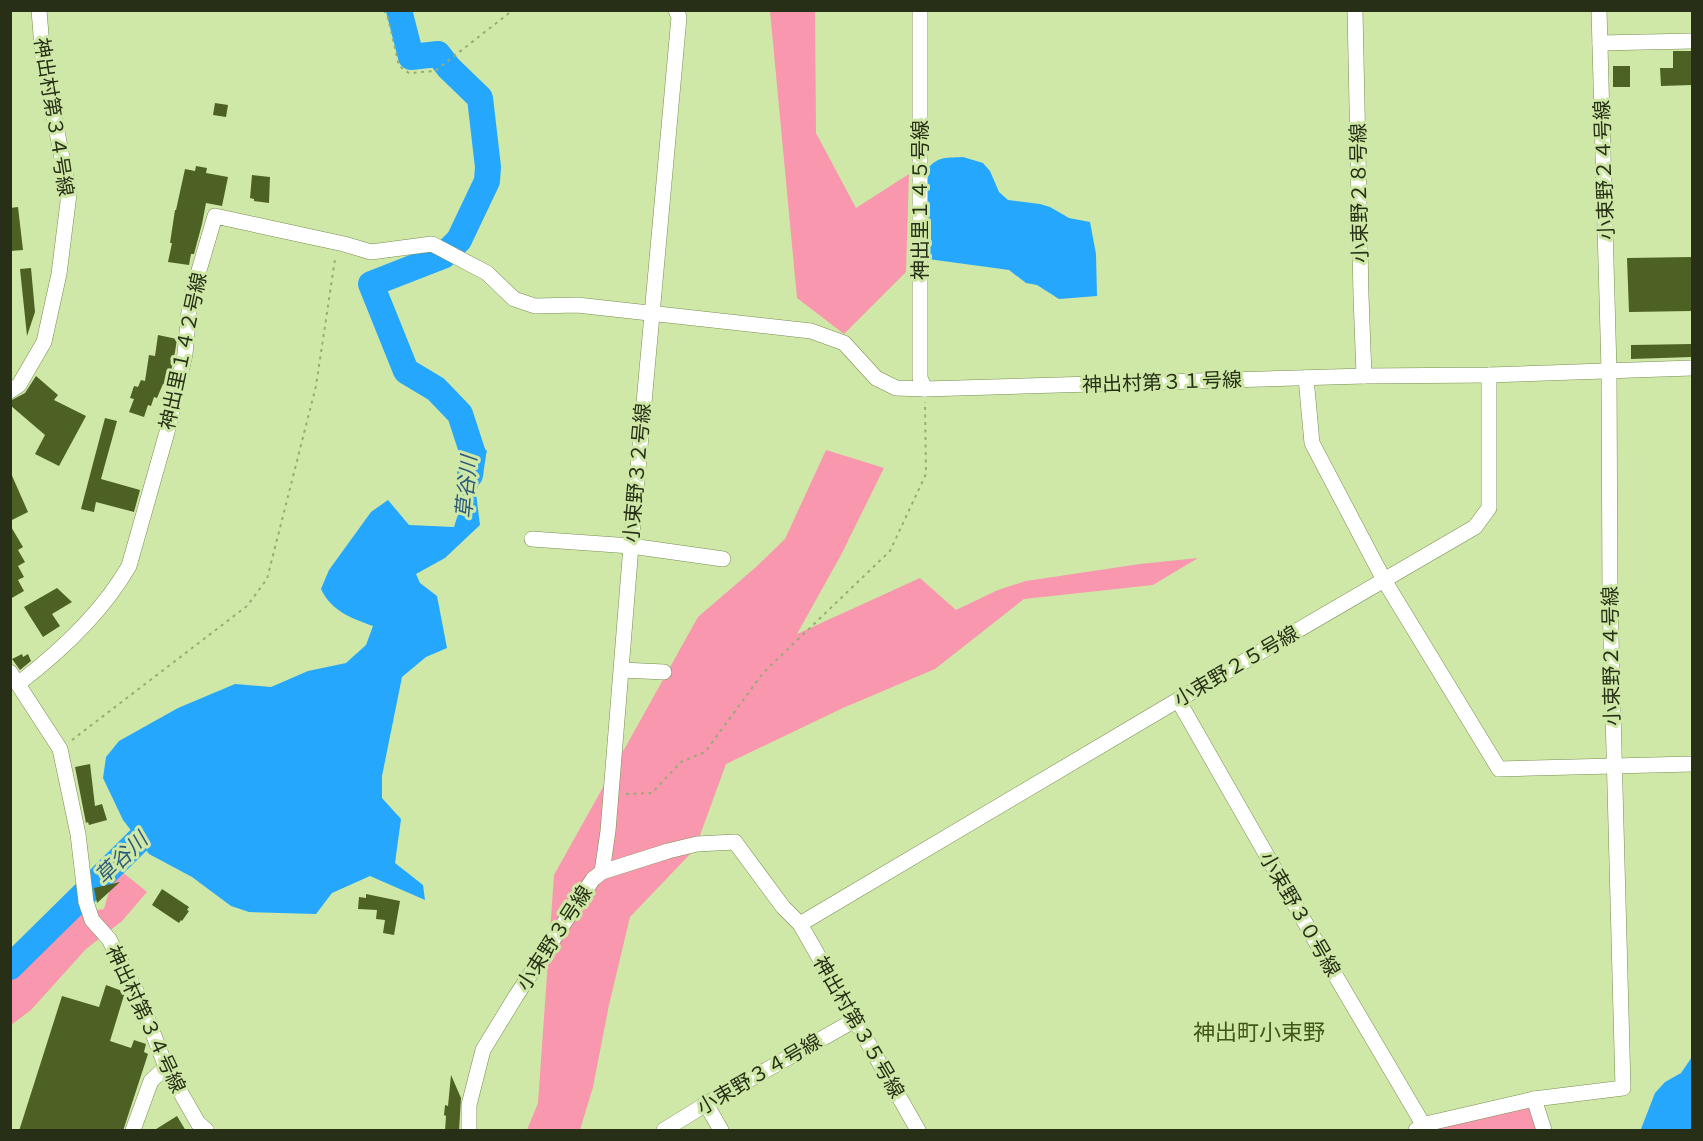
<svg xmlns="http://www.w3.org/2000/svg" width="1703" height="1141" font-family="'Public Sans','Noto Sans JP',sans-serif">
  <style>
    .green { fill: #f997ae }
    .water { fill: #26a7fe }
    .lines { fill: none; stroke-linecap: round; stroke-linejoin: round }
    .river { stroke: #26a7fe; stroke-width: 26 }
    .building { fill: #4d6124 }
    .minor-casing { stroke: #788e51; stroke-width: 16 }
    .path { stroke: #98ab77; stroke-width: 2; stroke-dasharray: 3 4.5; stroke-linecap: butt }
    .minor { stroke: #fff; stroke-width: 15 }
    .labels { text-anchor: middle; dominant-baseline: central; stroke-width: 6; stroke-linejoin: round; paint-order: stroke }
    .street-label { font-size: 20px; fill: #273016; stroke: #cfe8a7 }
    .water-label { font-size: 21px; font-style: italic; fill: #2c5a7e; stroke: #cfe8a7 }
    .quarter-label { font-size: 22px; fill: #435619; stroke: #cfe8a7 }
  </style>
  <rect width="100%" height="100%" fill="#cfe8a7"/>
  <!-- green -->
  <g class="green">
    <path d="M770,11H815L816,133L856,208L909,174L906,272L844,334L797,298Z"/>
    <path d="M826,450L884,468L841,555L797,634L920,578L956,610L998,590L1026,581L1140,564L1198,558L1153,585L1024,599L935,669L843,708L726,764L695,849L630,917L609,1005L593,1087L580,1130H527L538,1103L554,875L698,617L756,567L785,539Z"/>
    <path d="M116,867L147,892L122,921L86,949L31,1010L11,1025V959L71,914L104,909Z"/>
    <path d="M1528,1105L1538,1130H1424Z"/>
  </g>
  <!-- water -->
  <g class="water">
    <path d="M963,157L983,163L990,171L999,192L1008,200L1040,204L1050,207L1069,218L1090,222L1096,254L1097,296L1059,299L1037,285L1026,283L1009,270L928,259L925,172C937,156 944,158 963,157Z"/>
    <path d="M473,437L487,451L476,493L480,525L445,558L416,574L420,583L437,596L447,648L426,657L402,677L382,776V798L401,819L395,863L423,885L425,900L370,876L332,893L316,914L249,912L231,906L192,877L149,854L123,820L103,778L106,757L119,741L178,708L235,684L271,687L308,671L346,663L366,645L373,626C353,619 331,611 321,589L329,570L371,512L388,500L409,525L454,527L460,508L467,445Z"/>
    <path d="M1692,1057V1130H1638L1641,1129L1655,1093L1665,1082L1681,1073Z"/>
  </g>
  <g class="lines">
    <!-- river -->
    <g class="river">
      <path d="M399,10L411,57L438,54L449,68L480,98L488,167L487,181L459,240L443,256L371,284L406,371L436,389L460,414L473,454L470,475"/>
      <path d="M10,967L150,829L167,825"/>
    </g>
  </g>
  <!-- building -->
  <g class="building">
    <path d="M1673,51H1692V85L1661,86L1660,68H1673Z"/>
    <rect x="1613" y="66" width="17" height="21"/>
    <path d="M215,103L228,105L226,117L213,115Z"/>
    <path d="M196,166L207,168L206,173L228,177L222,206L206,203L202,224L194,254H191L189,265L168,262L172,243H170L175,210H176L185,169L195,171Z"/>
    <path d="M252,175L270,177L269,203L254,201V199L250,198Z"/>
    <path d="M18,207L23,250L10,251V208Z"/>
    <path d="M1692,257V311L1629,312L1627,258Z"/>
    <path d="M31,268L35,312L27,336L20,269Z"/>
    <path d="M158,335L177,339L175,352L168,386L163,384L157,398L154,397L151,406L148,405L144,417L129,412L134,399L130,398L134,386L138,387L141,380L145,381L149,355L155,356Z"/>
    <path d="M1692,344V357L1631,359V345Z"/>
    <path d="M36,376L58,395L54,400L86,416L59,466L35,454L45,435L10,405V401L25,393Z"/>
    <path d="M105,418L117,421L101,479L140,490L134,512L96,502L94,512L81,509Z"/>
    <path d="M10,471L28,512L10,521Z"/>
    <path d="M10,525L23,547L18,550L25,562L18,566L24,577L18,580L24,591L10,599Z"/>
    <path d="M57,588L72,602L52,614L60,626L43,637L24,607Z"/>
    <path d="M22,654L23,657L28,654L31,661L20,670L12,659Z"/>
    <path d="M90,764L95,806L102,804L107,820L89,825L88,822L86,823L75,767Z"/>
    <path d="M120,882L97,903L94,888Z"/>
    <path d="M162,889L189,907L187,910L189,911L182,921L181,920L179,923L152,905Z"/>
    <path d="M366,894L400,901L394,935L383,933L385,920L376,919L377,910L358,909L359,897L366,898Z"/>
    <path d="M106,985L125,992L110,1041L131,1048L134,1040L146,1044L144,1052L148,1054L123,1131H19L62,996L99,1007Z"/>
    <path d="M451,1075L461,1098L459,1131H445L446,1116L444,1115L445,1105L448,1106Z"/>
    <path d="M177,1116L186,1131H153Z"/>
  </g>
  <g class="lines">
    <defs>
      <g id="minor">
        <path d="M920,10V378L925,389"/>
        <path d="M1355,10L1361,296L1364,376"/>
        <path d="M1600,43L1692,41"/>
        <path d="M1306,378L1312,443L1384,580L1499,769L1692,764"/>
        <path d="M10,391L19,385L44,342L59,274L69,194L43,59L39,10"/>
        <path d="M532,539L631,546L723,559"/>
        <path d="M622,670L664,672"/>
        <path d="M10,672L60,749L78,834L86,902L92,920L109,939L139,997L166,1067L198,1123L206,1130"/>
        <path d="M19,683C61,651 102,613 129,566L167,432L185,354L190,301L215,216L344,244L371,252L432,244L487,273L514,299L535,306L577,305L811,331L844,343L876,378L896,388L925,389L1364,376L1489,375L1692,368"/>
        <path d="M1178,700L1331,968L1424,1126"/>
        <path d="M602,872L608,831L631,546L679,17L676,10"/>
        <path d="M800,924L1178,700L1475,527L1489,508V375"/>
        <path d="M1534,1099L1544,1130"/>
        <path d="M706,1104L721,1130"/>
        <path d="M133,1130L151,1081L166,1067"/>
        <path d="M469,1130V1105L483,1050L516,996L593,879L602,872L668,851L697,844L735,842L783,907L800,924L918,1130"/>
        <path d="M664,1130L706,1104L855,1020"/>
        <path d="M1416,1130L1430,1123L1534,1099L1623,1088L1610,600L1609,370L1599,10"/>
      </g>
    </defs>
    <!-- minor casing -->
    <use href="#minor" class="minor-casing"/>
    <!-- path -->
    <g class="path">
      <path d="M384,10L388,18L399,66L409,73L435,71L513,10"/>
      <path d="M72,740L247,606L267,579L316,386L335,259L337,256"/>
      <path d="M626,794L652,793L681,762L705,752L763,673L890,551L926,474L925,402"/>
    </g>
    <!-- minor -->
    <use href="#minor" class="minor"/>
  </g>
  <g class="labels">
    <!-- street labels -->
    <g class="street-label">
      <text transform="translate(54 117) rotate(81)">神出村第３４号線</text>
      <text transform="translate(1604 170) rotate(-92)">小束野２４号線</text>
      <text transform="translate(1359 193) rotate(-91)">小束野２８号線</text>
      <text transform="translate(920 200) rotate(-90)">神出里１４５号線</text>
      <text transform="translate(183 351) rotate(-78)">神出里１４２号線</text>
      <text transform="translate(1162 382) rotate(-2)">神出村第３１号線</text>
      <text transform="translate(637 473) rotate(-85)">小束野３２号線</text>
      <text transform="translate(1611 656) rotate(-91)">小束野２４号線</text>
      <text transform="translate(1236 666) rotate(-30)">小束野２５号線</text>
      <text transform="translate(1300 914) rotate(60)">小束野３０号線</text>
      <text transform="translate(554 938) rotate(-57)">小束野３号線</text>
      <text transform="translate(146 1019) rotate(65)">神出村第３４号線</text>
      <text transform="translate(859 1027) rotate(60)">神出村第３５号線</text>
      <text transform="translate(759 1074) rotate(-30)">小束野３４号線</text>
    </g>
    <!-- water labels -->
    <g class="water-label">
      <text transform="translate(466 487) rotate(-85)">草谷川</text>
      <text transform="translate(121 858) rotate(-44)">草谷川</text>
    </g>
    <!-- quarter labels -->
    <g class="quarter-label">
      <text x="1259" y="1032">神出町小束野</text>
    </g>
  </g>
  <!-- border -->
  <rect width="1703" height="1141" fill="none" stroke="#273016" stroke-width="24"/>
</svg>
